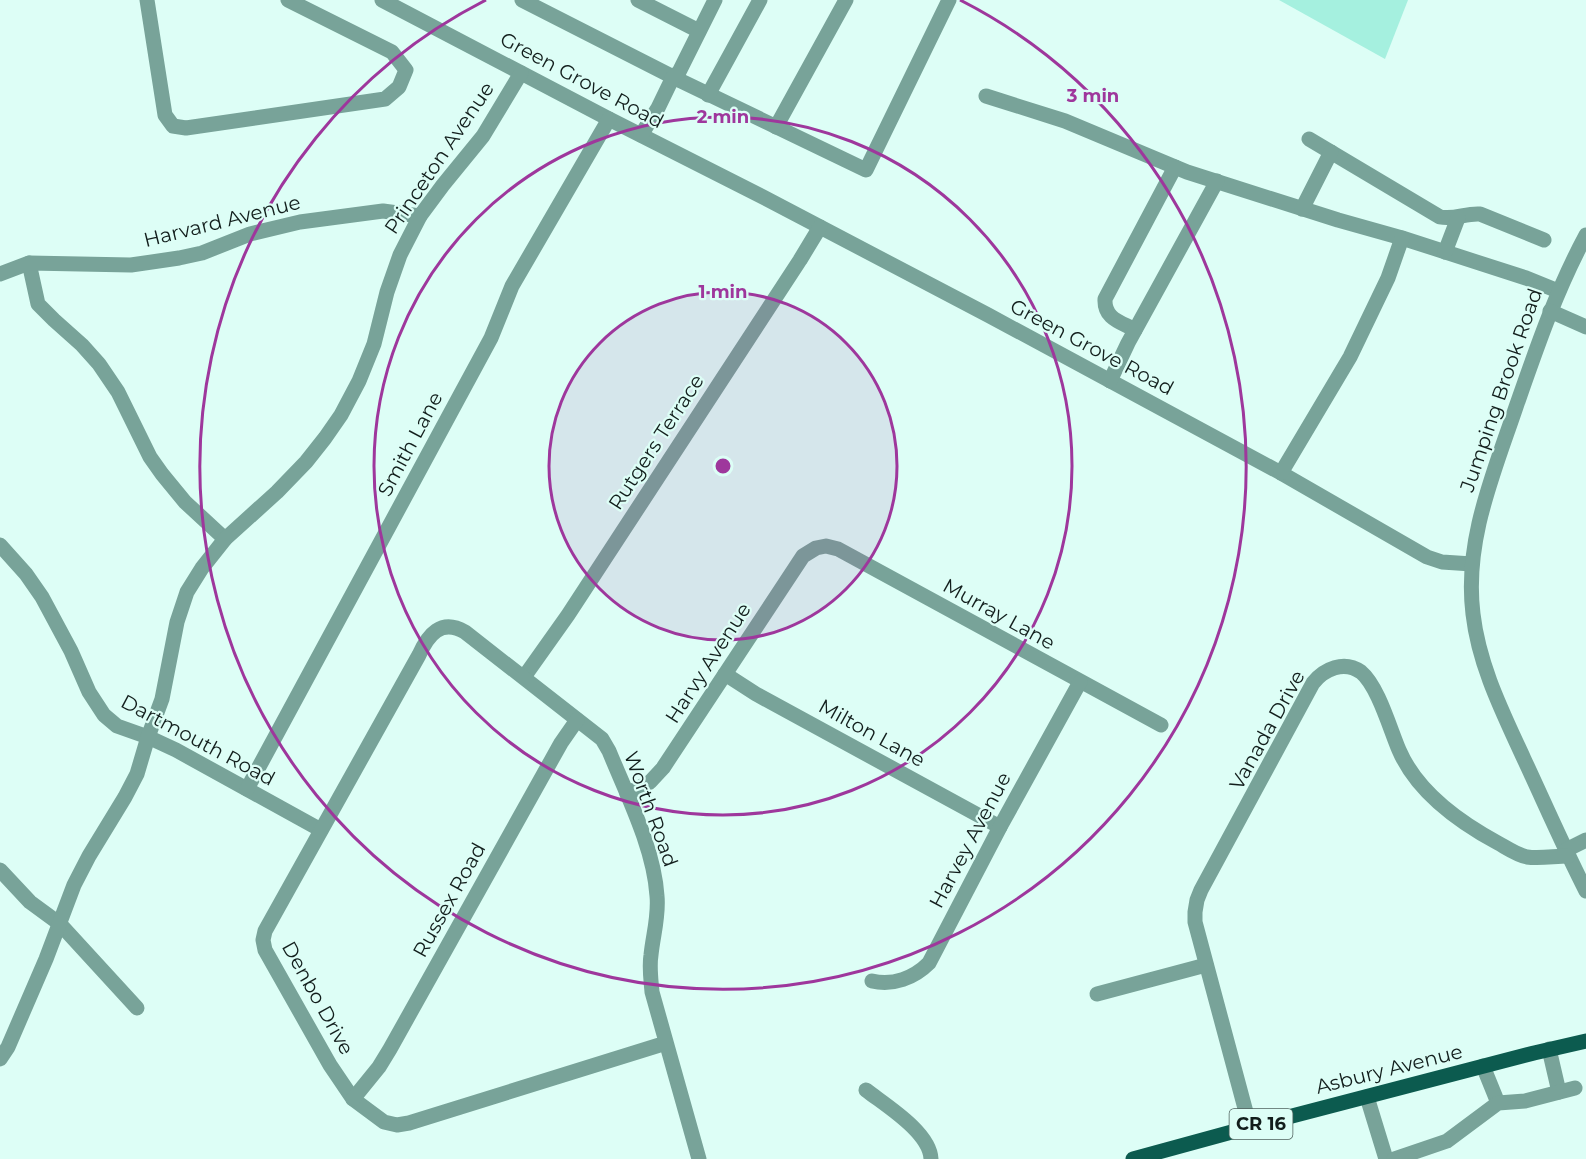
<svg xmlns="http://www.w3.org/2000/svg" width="1586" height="1159" font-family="Montserrat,sans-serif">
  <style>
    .green { fill: #a5f0df }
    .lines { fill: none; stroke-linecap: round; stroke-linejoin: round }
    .minor { stroke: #78a399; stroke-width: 15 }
    .major { stroke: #0c5b4f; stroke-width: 15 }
    .ring { fill: none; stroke: #9e379c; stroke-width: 3 }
    .labels { text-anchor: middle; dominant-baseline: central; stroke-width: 4.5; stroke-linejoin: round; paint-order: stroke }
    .shield { fill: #ddfef6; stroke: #4f615d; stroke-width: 1.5 }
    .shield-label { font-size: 18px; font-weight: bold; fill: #121e1c }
    .street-label { font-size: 20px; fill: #121e1c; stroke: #ddfef6 }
    .centre { fill: #9e379c; stroke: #ddfef6; stroke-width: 3 }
    .ring-label { font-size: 18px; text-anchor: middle; font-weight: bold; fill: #9e379c; stroke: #ddfef6; stroke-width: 4.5; stroke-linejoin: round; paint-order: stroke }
  </style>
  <rect width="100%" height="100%" fill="#ddfef6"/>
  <!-- green -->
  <path class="green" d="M1279,0H1408L1385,59Z"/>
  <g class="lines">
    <!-- minor -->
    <g class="minor">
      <path d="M147,0L165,115L173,126L186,128L385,99L399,87L406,70L392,52L288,0"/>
      <path d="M382,0L609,119L763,197L988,315L1281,473L1427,557L1442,562L1472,564"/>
      <path d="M522,0L681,81L866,170L949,0"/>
      <path d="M638,0L699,31"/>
      <path d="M708,95L760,0"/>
      <path d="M986,96L1065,121L1187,172L1338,220L1402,238L1526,278L1558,291"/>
      <path d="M776,127L846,0"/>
      <path d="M641,135L658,108L673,77L679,72L715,0"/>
      <path d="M1309,139L1440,217C1455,220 1465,213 1480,214L1544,240"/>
      <path d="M1302,209L1331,152"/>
      <path d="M1586,235C1556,291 1537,347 1516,407C1493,475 1464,542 1473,614C1479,666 1503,713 1524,759C1545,804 1564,848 1586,891"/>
      <path d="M1445,252L1458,218"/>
      <path d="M29,263L38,304L54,320L82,345L99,364L118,392L150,457L162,474L185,502L225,539"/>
      <path d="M0,274L29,263L131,265L179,258L202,253L250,234L300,222L383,211L420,216"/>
      <path d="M1550,311L1586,327"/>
      <path d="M1135,330C1121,322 1104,319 1105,299L1175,167"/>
      <path d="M1110,381L1128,343L1217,181"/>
      <path d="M1281,473L1350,357L1388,278L1402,238"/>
      <path d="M0,545L26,574L42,597L71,651L89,692L104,715L117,726L148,737L176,750L321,830"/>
      <path d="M725,674L756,694L1000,827"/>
      <path d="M524,677L568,615L800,260L820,227"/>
      <path d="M247,789L491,338L512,286L609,119"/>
      <path d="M627,794L650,782L663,768L803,556L816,548L826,546L838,549L1161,725"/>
      <path d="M1566,850L1586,840"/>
      <path d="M0,870L30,902L60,924L137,1008"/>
      <path d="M872,981C893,986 914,978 929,963L1000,827L1080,682"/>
      <path d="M1097,994L1206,965"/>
      <path d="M666,1043L409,1123L397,1125L384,1122L353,1099L330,1065L265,950L263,940L265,931L419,655C428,635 441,618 465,632L602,739L609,751C627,795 654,848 657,896C659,916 653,935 651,955C649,967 651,980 652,992L699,1159"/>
      <path d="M1549,1049L1559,1092"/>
      <path d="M0,1059L8,1047L46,959L74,885L89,856L125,797L137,774L148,737L162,699L177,622L187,592L202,568L225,539L277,492L306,462L325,438L341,415L359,381L374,344L387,292L400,255L420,216L443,185L483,136L521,73"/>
      <path d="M1483,1066L1498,1103"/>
      <path d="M866,1090C885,1105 930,1132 931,1159"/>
      <path d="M1367,1097L1386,1159"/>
      <path d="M353,1099L379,1067L390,1049L561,743L577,720"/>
      <path d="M1250,1127L1195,922V912L1197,900L1201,890L1313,683C1324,669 1344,660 1361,672C1378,686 1390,729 1399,750C1417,792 1459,822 1498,843C1507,848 1517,855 1527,857C1540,859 1555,856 1568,856"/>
      <path d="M1394,1159L1447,1141L1498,1103L1525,1101L1575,1088"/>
    </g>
    <!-- major -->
    <path class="major" d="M1133,1159L1250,1127L1534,1053L1586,1041"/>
  </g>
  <!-- distance rings -->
  <circle cx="723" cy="466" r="174" fill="#9e379c" fill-opacity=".12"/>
  <g class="ring">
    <circle cx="723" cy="466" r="174"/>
    <circle cx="723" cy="466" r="349"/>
    <path d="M960 0A523 523 0 1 1 486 0"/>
  </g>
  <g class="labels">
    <!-- shield labels -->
    <rect class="shield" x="1229.5" y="1109" width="63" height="30" rx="4.5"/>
    <g class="shield-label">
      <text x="1261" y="1124">CR 16</text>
    </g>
    <!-- street labels -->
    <g class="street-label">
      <text transform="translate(582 80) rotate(28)">Green Grove Road</text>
      <text transform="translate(439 158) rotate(-56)">Princeton Avenue</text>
      <text transform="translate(222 221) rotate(-14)">Harvard Avenue</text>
      <text transform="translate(1092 347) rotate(28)">Green Grove Road</text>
      <text transform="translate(1501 390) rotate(-71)">Jumping Brook Road</text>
      <text transform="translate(656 442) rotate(-57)">Rutgers Terrace</text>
      <text transform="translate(410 444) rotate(-62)">Smith Lane</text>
      <text transform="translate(999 614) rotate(29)">Murray Lane</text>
      <text transform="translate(708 663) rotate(-57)">Harvy Avenue</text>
      <text transform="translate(1267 730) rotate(-61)">Vanada Drive</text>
      <text transform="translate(872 733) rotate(29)">Milton Lane</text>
      <text transform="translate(198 740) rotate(28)">Dartmouth Road</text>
      <text transform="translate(651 809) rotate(70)">Worth Road</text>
      <text transform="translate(970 840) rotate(-62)">Harvey Avenue</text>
      <text transform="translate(449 900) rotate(-61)">Russex Road</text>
      <text transform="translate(318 998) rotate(61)">Denbo Drive</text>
      <text transform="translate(1389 1069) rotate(-14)">Asbury Avenue</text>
    </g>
  </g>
  <circle cx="723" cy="466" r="9" class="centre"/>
  <g class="ring-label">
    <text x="1093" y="102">3 min</text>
    <text x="723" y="123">2 min</text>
    <text x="723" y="298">1 min</text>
  </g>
</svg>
